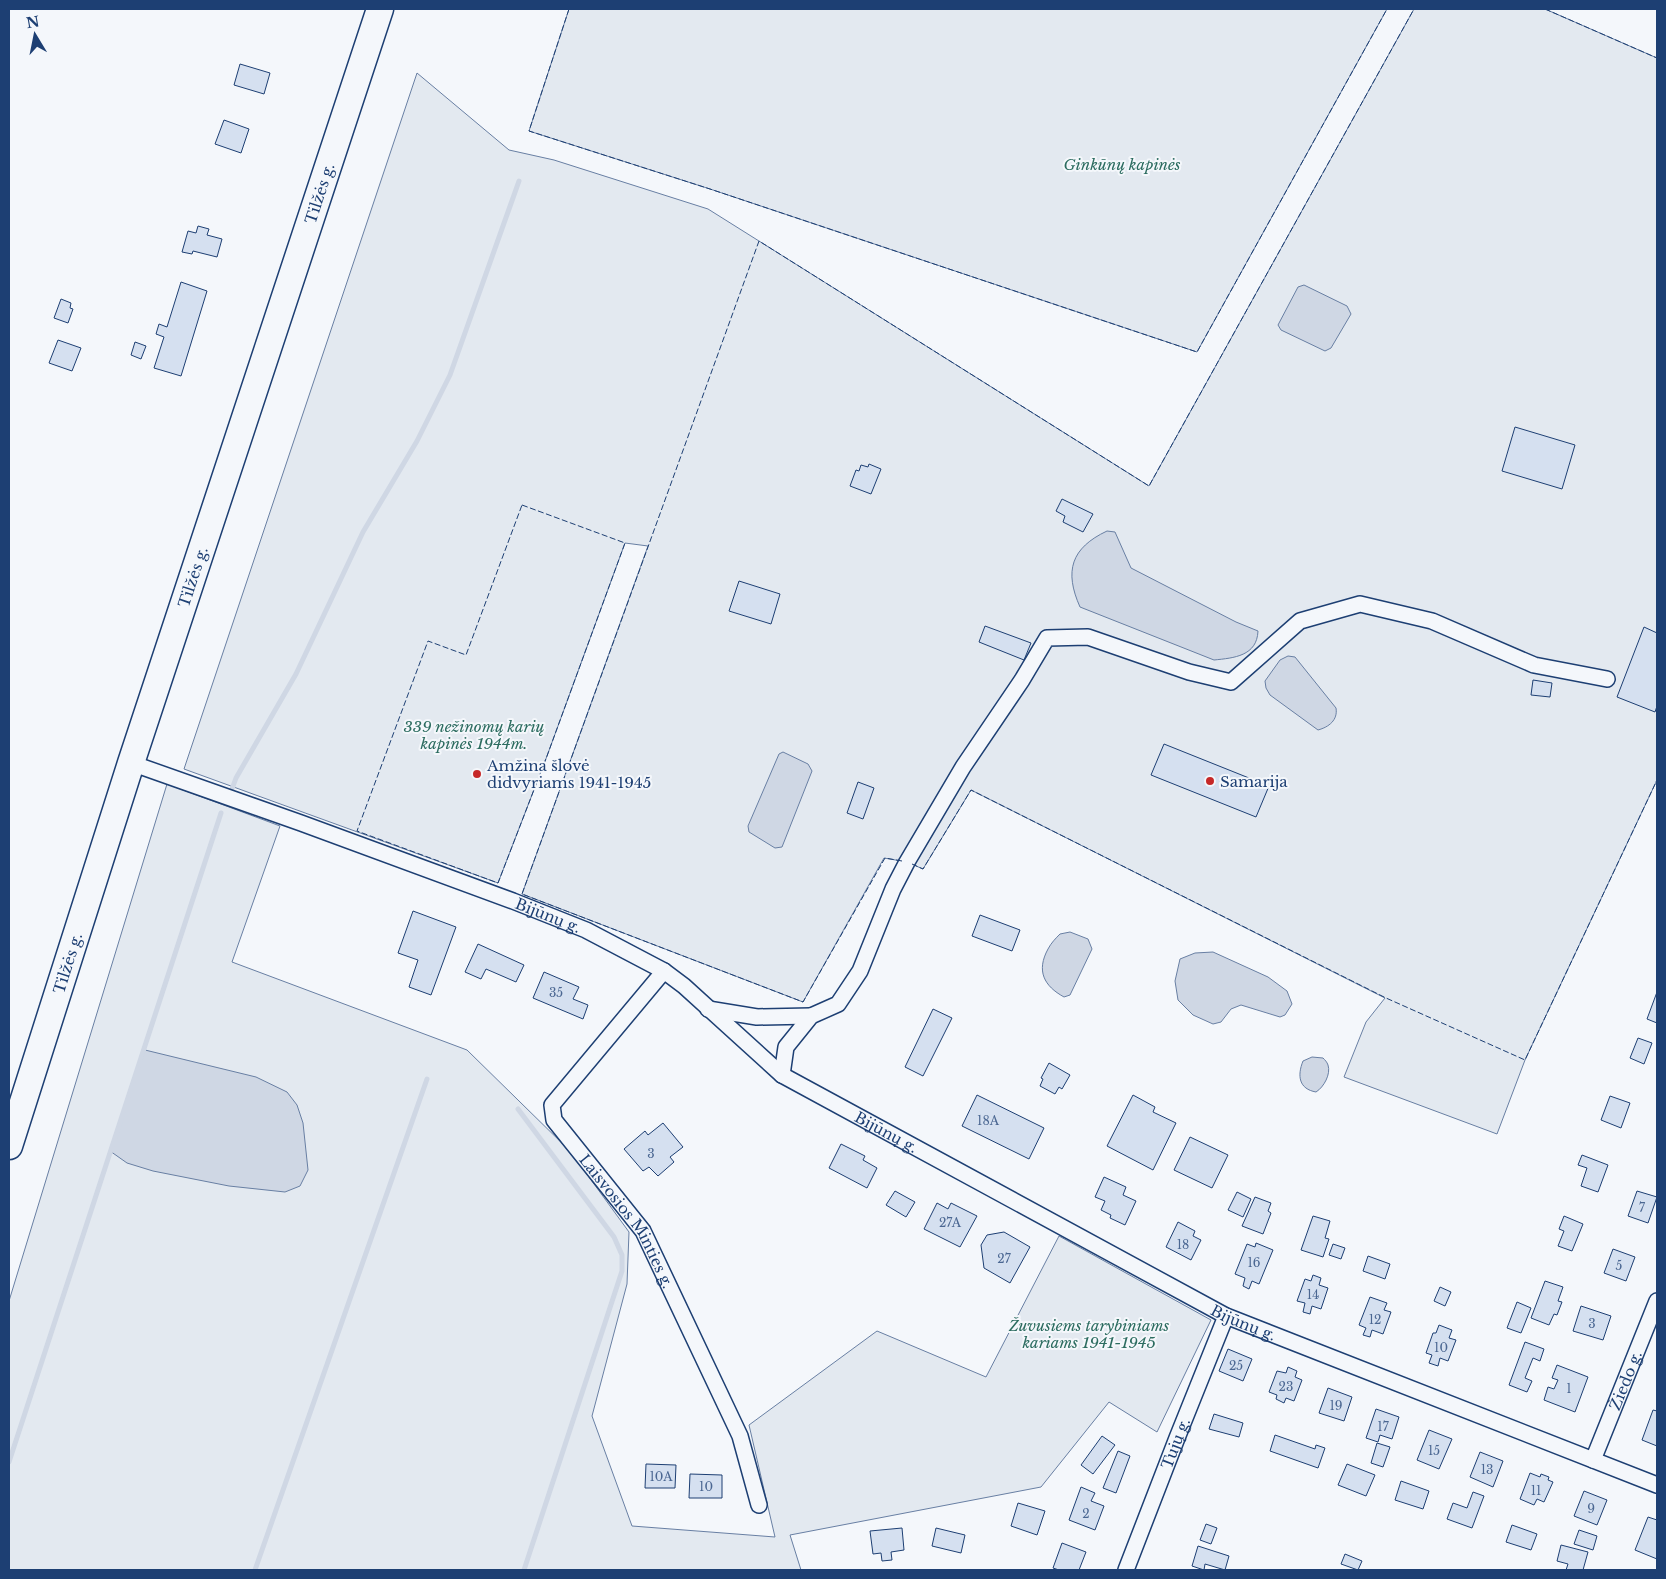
<svg xmlns="http://www.w3.org/2000/svg" width="1666" height="1579" font-family="'Libre Baskerville',serif">
  <style>
    .green { fill: #e3e9f0; stroke: #687fa3 }
    .water { fill: #cfd7e4; stroke: #687fa3 }
    .lines { fill: none; stroke-linecap: round; stroke-linejoin: round }
    .stream { stroke: #cfd7e4; stroke-width: 5 }
    .building { fill: #d5e0f0; stroke: #1d3f73 }
    .minor-casing { stroke: #1d3f73; stroke-width: 18 }
    .trunk-casing { stroke: #1d3f73; stroke-width: 29 }
    .minor { stroke: #f4f7fb; stroke-width: 15 }
    .trunk { stroke: #f4f7fb; stroke-width: 26 }
    .fence { stroke: #1d3f73; stroke-width: 1; stroke-dasharray: 6 2.5; stroke-linecap: butt }
    .poi-dot { fill: #c62828; stroke: #f4f7fb; stroke-width: 2 }
    .labels { text-anchor: middle; dominant-baseline: central; stroke-width: 4; stroke-linejoin: round; paint-order: stroke }
    .number-label { font-size: 12px; fill: #4b6792 }
    .park-label { font-size: 15px; font-style: italic; fill: #2c6c60; stroke: #f4f7fb }
    .street-label { font-size: 15px; fill: #1d3f73; stroke: #f4f7fb }
    .poi-label { font-size: 15px; fill: #1d3f73; stroke: #f4f7fb; text-anchor: start }
  </style>
  <rect width="100%" height="100%" fill="#f4f7fb"/>
  <!-- green -->
  <g class="green">
    <path d="M569,9H1387L1197,352L710,189L529,131Z"/>
    <path d="M1414,9H1545L1657,58V780L1525,1060L1497,1134L1344,1077L1366,1022L1385,998L971,790L923,869L907,862L884,858L803,1002L522,894L648,546L625,543L547,756L498,883L184,769L417,73L509,150L554,160L708,209L1149,486Z"/>
    <path d="M167,784L280,826L232,962L467,1050L570,1151L629,1232L627,1284L592,1416L632,1526L775,1537L749,1425L877,1331L986,1377L1059,1236L1211,1320L1157,1432L1109,1402L1041,1487L790,1535L801,1570H9V1301Z"/>
  </g>
  <!-- water -->
  <g class="water">
    <path d="M1304,285L1347,306L1351,314L1331,348L1325,351L1281,330L1278,325L1298,287Z"/>
    <path d="M1107,531L1115,532L1131,568L1236,622L1258,631C1257,656 1234,658 1214,660L1080,607C1064,571 1071,548 1107,531Z"/>
    <path d="M1288,656L1295,657L1336,708C1338,720 1329,727 1318,730L1270,695L1266,688L1265,681L1280,660Z"/>
    <path d="M783,752L808,764L812,771L782,847L775,848L749,832L748,826L779,754Z"/>
    <path d="M1070,932L1088,939L1092,949L1070,995L1064,997C1044,986 1036,971 1048,949C1051,943 1056,938 1060,934Z"/>
    <path d="M1213,952L1268,977L1287,991L1292,1004L1285,1015L1280,1017L1241,1005L1231,1009L1221,1022L1213,1024L1193,1015L1178,1000L1175,981L1180,959L1195,953Z"/>
    <path d="M145,1050L256,1077L287,1092L297,1105L303,1123L308,1170L300,1186L285,1192L229,1186L153,1171L127,1163L110,1151Z"/>
    <path d="M1312,1057L1323,1058C1325,1060 1327,1062 1328,1065C1331,1074 1324,1087 1316,1092C1299,1089 1297,1076 1303,1061Z"/>
  </g>
  <g class="lines">
    <!-- stream -->
    <g class="stream">
      <path d="M232,789L236,778L296,674L363,532L417,441L450,375L519,181"/>
      <path d="M518,1109L614,1237L622,1255V1271L524,1570"/>
      <path d="M9,1462C79,1245 151,1030 221,813"/>
      <path d="M255,1570L427,1079"/>
    </g>
  </g>
  <!-- building -->
  <g class="building">
    <path d="M240,64L270,73L264,94L234,85Z"/>
    <path d="M224,120L249,129L241,153L215,144Z"/>
    <path d="M198,226L209,229L207,235L222,239L217,257L193,251L192,254L182,252L188,231L196,233Z"/>
    <path d="M181,282L207,291L181,376L154,368L164,337L156,334L159,324L167,327Z"/>
    <path d="M61,299L71,303L70,308L73,309L68,323L54,318Z"/>
    <path d="M58,340L81,348L72,371L49,363Z"/>
    <path d="M135,342L146,346L141,359L131,355Z"/>
    <path d="M1515,427L1575,445L1562,489L1502,471Z"/>
    <path d="M869,464L881,469L871,494L850,486L856,470L859,471L861,465L868,467Z"/>
    <path d="M1062,499L1093,514L1083,532L1063,522L1065,516L1056,511Z"/>
    <path d="M739,581L780,594L771,624L729,611Z"/>
    <path d="M985,626L1031,643L1024,660L979,642Z"/>
    <path d="M1644,627L1657,633V706L1655,712L1617,697Z"/>
    <path d="M1533,680L1552,683L1550,697L1531,695Z"/>
    <path d="M1164,744L1269,786L1256,817L1151,775Z"/>
    <path d="M858,782L874,788L863,819L847,813Z"/>
    <path d="M413,911L456,927L431,995L409,987L418,960L398,953Z"/>
    <path d="M980,915L1020,930L1012,951L972,936Z"/>
    <path d="M478,944L524,965L516,982L486,969L481,979L465,972Z"/>
    <path d="M544,972L579,987L573,999L588,1005L583,1019L533,998Z"/>
    <path d="M1657,992V1023L1647,1019Z"/>
    <path d="M933,1009L952,1018L923,1076L905,1067Z"/>
    <path d="M1638,1038L1652,1043L1644,1064L1630,1058Z"/>
    <path d="M1049,1063L1070,1075L1062,1089L1059,1087L1055,1094L1040,1086L1043,1079L1041,1078Z"/>
    <path d="M977,1095L1044,1128L1029,1159L962,1126Z"/>
    <path d="M1133,1095L1155,1107L1153,1112L1176,1123L1153,1170L1107,1146Z"/>
    <path d="M1610,1096L1630,1103L1621,1128L1601,1120Z"/>
    <path d="M663,1123L683,1147L670,1157L674,1162L658,1176L649,1167L643,1171L624,1149L645,1131L648,1135Z"/>
    <path d="M1190,1137L1228,1155L1212,1188L1174,1170Z"/>
    <path d="M841,1144L865,1156L863,1160L877,1168L867,1188L829,1168Z"/>
    <path d="M1582,1155L1608,1165L1598,1192L1581,1186L1587,1168L1578,1165Z"/>
    <path d="M1104,1177L1126,1187L1123,1195L1136,1201L1125,1225L1110,1218L1111,1215L1101,1210L1105,1201L1095,1197Z"/>
    <path d="M895,1191L915,1202L906,1217L886,1205Z"/>
    <path d="M1637,1191L1657,1197L1648,1223L1628,1216Z"/>
    <path d="M1237,1192L1251,1199L1243,1217L1228,1210Z"/>
    <path d="M1255,1197L1271,1203L1268,1211L1271,1213L1263,1234L1242,1226Z"/>
    <path d="M937,1203L948,1209L951,1203L977,1216L960,1247L924,1229Z"/>
    <path d="M1313,1216L1330,1221L1325,1238L1329,1239L1323,1257L1301,1250Z"/>
    <path d="M1564,1216L1583,1224L1572,1251L1558,1246L1564,1231L1559,1229Z"/>
    <path d="M1178,1222L1195,1231L1193,1236L1201,1240L1191,1260L1166,1247Z"/>
    <path d="M1004,1232L1030,1247L1010,1283L984,1268L981,1245L987,1235Z"/>
    <path d="M1256,1243L1273,1250L1259,1284L1252,1281L1249,1289L1243,1286L1245,1278L1235,1274L1247,1244L1255,1247Z"/>
    <path d="M1333,1244L1345,1248L1341,1259L1329,1255Z"/>
    <path d="M1613,1249L1635,1257L1626,1281L1604,1273Z"/>
    <path d="M1368,1256L1390,1264L1385,1279L1363,1271Z"/>
    <path d="M1313,1275L1321,1278L1319,1285L1328,1288L1321,1309L1312,1306L1310,1314L1303,1312L1305,1303L1297,1301L1305,1279L1311,1281Z"/>
    <path d="M1545,1281L1563,1287L1558,1301L1562,1302L1557,1315L1554,1314L1549,1325L1531,1318Z"/>
    <path d="M1440,1287L1451,1292L1445,1306L1434,1301Z"/>
    <path d="M1370,1297L1387,1303L1384,1310L1391,1312L1383,1334L1372,1330L1370,1337L1363,1335L1366,1328L1359,1325Z"/>
    <path d="M1517,1302L1531,1308L1521,1333L1507,1328Z"/>
    <path d="M1581,1306L1611,1316L1603,1340L1573,1331Z"/>
    <path d="M1439,1325L1452,1330L1449,1338L1456,1340L1448,1361L1440,1358L1438,1366L1429,1363L1432,1355L1426,1353L1433,1333H1436Z"/>
    <path d="M1525,1342L1544,1349L1540,1361L1533,1358L1525,1378L1532,1381L1527,1392L1509,1385Z"/>
    <path d="M1228,1349L1252,1359L1243,1381L1219,1371Z"/>
    <path d="M1557,1365L1588,1377L1575,1412L1544,1400L1548,1387L1554,1389L1558,1380L1552,1378Z"/>
    <path d="M1288,1367L1297,1371L1295,1377L1302,1380L1294,1401L1286,1398L1284,1403L1276,1399L1277,1395L1269,1392L1277,1371L1286,1373Z"/>
    <path d="M1328,1388L1352,1397L1344,1421L1319,1413Z"/>
    <path d="M1376,1409L1399,1417L1392,1439L1380,1435L1378,1442L1366,1438Z"/>
    <path d="M1653,1410L1657,1411V1446L1642,1440Z"/>
    <path d="M1214,1414L1243,1423L1239,1437L1209,1429Z"/>
    <path d="M1429,1430L1452,1439L1439,1469L1417,1460Z"/>
    <path d="M1275,1435L1315,1449L1316,1445L1325,1448L1318,1468L1270,1451Z"/>
    <path d="M1102,1436L1115,1445L1093,1474L1081,1465Z"/>
    <path d="M1377,1443L1390,1447L1383,1467L1371,1463Z"/>
    <path d="M1118,1451L1130,1456L1116,1493L1103,1488Z"/>
    <path d="M1480,1452L1503,1461L1493,1487L1470,1477Z"/>
    <path d="M646,1464L676,1465L675,1488H645Z"/>
    <path d="M1347,1464L1375,1475L1366,1496L1338,1485Z"/>
    <path d="M1530,1473L1540,1477L1541,1474L1549,1477L1548,1480L1553,1482L1544,1502L1537,1499L1534,1505L1520,1499Z"/>
    <path d="M690,1474L722,1475V1498H689Z"/>
    <path d="M1401,1481L1429,1491L1423,1509L1395,1500Z"/>
    <path d="M1081,1487L1095,1493L1091,1501L1104,1506L1095,1530L1069,1520Z"/>
    <path d="M1584,1491L1607,1500L1597,1525L1574,1516Z"/>
    <path d="M1473,1492L1484,1496L1472,1528L1447,1519L1453,1503L1467,1508Z"/>
    <path d="M1018,1503L1045,1511L1037,1535L1011,1526Z"/>
    <path d="M1648,1517L1657,1520V1559L1635,1550Z"/>
    <path d="M1206,1524L1217,1528L1211,1544L1200,1540Z"/>
    <path d="M1512,1525L1537,1534L1531,1550L1506,1542Z"/>
    <path d="M902,1528L904,1550L891,1552L892,1560L882,1561L881,1553L873,1554L870,1531Z"/>
    <path d="M936,1528L965,1535L961,1553L932,1546Z"/>
    <path d="M1579,1530L1597,1536L1593,1550L1574,1544Z"/>
    <path d="M1062,1543L1086,1552L1079,1570H1059L1053,1568Z"/>
    <path d="M1561,1545L1588,1552L1583,1570H1566L1568,1564L1557,1561Z"/>
    <path d="M1198,1546L1229,1556L1225,1570L1205,1564L1204,1570L1192,1566Z"/>
    <path d="M1345,1554L1362,1561L1358,1570L1341,1564Z"/>
  </g>
  <g class="lines">
    <defs>
      <g id="minor">
        <path id="s1" d="M131,763L301,823L513,901L586,930L664,971L684,986L782,1075L1226,1316L1657,1485"/>
        <path id="s2" d="M664,971L552,1105L554,1120L643,1231L740,1436L759,1505"/>
        <path d="M708,1009L757,1017L811,1016"/>
        <path d="M782,1075L786,1047L811,1016L838,1004L860,971L893,889L907,862L963,767L1022,680L1047,638L1088,637L1189,672L1231,682L1300,621L1360,604L1432,621L1534,665L1607,679"/>
        <path id="s3" d="M1593,1460L1657,1301"/>
        <path id="s4" d="M1126,1570L1177,1438L1226,1316"/>
      </g>
      <g id="trunk">
        <path id="s5" d="M9,1146L131,763L380,9"/>
      </g>
    </defs>
    <!-- minor casing -->
    <use href="#minor" class="minor-casing"/>
    <!-- trunk casing -->
    <use href="#trunk" class="trunk-casing"/>
    <!-- minor -->
    <use href="#minor" class="minor"/>
    <!-- trunk -->
    <use href="#trunk" class="trunk"/>
    <!-- fence -->
    <g class="fence">
      <path d="M569,9L529,131L710,189L1197,352L1387,9"/>
      <path d="M1545,9L1657,58"/>
      <path d="M522,505L625,543L547,756L498,883L357,831L428,641L466,655Z"/>
      <path d="M902,861L885,858L803,1002L522,894L759,241L1149,486L1414,9"/>
      <path d="M912,864L923,869L971,790L1386,998L1525,1060L1657,780"/>
    </g>
  </g>
  <!-- markers -->
  <g class="poi-dot">
    <circle cx="477" cy="774" r="5"/>
    <circle cx="1210" cy="781" r="5"/>
  </g>
  <g class="labels">
    <!-- number labels -->
    <g class="number-label">
      <text x="556" y="992">35</text>
      <text x="988" y="1120">18A</text>
      <text x="651" y="1153">3</text>
      <text x="1642" y="1207">7</text>
      <text x="950" y="1222">27A</text>
      <text x="1183" y="1244">18</text>
      <text x="1004" y="1258">27</text>
      <text x="1254" y="1262">16</text>
      <text x="1619" y="1265">5</text>
      <text x="1313" y="1294">14</text>
      <text x="1375" y="1319">12</text>
      <text x="1592" y="1323">3</text>
      <text x="1441" y="1347">10</text>
      <text x="1236" y="1365">25</text>
      <text x="1286" y="1386">23</text>
      <text x="1569" y="1388">1</text>
      <text x="1336" y="1405">19</text>
      <text x="1383" y="1426">17</text>
      <text x="1434" y="1450">15</text>
      <text x="1487" y="1469">13</text>
      <text x="661" y="1476">10A</text>
      <text x="706" y="1486">10</text>
      <text x="1536" y="1490">11</text>
      <text x="1591" y="1508">9</text>
      <text x="1086" y="1513">2</text>
    </g>
    <!-- park labels -->
    <g class="park-label">
      <text x="1122" y="164">Ginkūnų kapinės</text>
      <text x="474" y="726">339 nežinomų karių<tspan x="474" dy="17">kapinės 1944m.</tspan></text>
      <text x="1089" y="1325">Žuvusiems tarybiniams<tspan x="1089" dy="17">kariams 1941-1945</tspan></text>
    </g>
    <!-- street labels -->
    <g class="street-label">
      <text stroke="none"><textPath href="#s5" startOffset="1002">Tilžės g.</textPath></text>
      <text stroke="none"><textPath href="#s5" startOffset="598">Tilžės g.</textPath></text>
      <text stroke="none"><textPath href="#s1" startOffset="444">Bijūnų g.</textPath></text>
      <text stroke="none"><textPath href="#s5" startOffset="192">Tilžės g.</textPath></text>
      <text stroke="none"><textPath href="#s1" startOffset="849">Bijūnų g.</textPath></text>
      <text stroke="none"><textPath href="#s2" startOffset="315">Laisvosios Minties g.</textPath></text>
      <text stroke="none"><textPath href="#s1" startOffset="1254">Bijūnų g.</textPath></text>
      <text stroke="none"><textPath href="#s3" startOffset="86">Žiedo g.</textPath></text>
      <text stroke="none"><textPath href="#s4" startOffset="136">Tujų g.</textPath></text>
    </g>
    <!-- poi labels -->
    <g class="poi-label">
      <text x="487" y="765">Amžina šlovė<tspan x="487" dy="17">didvyriams 1941-1945</tspan></text>
      <text x="1220" y="781">Samarija</text>
    </g>
  </g>
  <!-- border -->
  <rect width="1666" height="1579" fill="none" stroke="#1d3f73" stroke-width="20"/>
  <!-- north arrow -->
  <g transform="translate(35 35) rotate(350)" stroke="#f4f7fb" stroke-width="4" paint-order="stroke">
  <path d="M0-4L9 19L0 12L-9 19Z" fill="#1d3f73"/>
  <text y="-8" font-size="14" font-weight="bold" text-anchor="middle" fill="#1d3f73">N</text>
  </g>
</svg>
